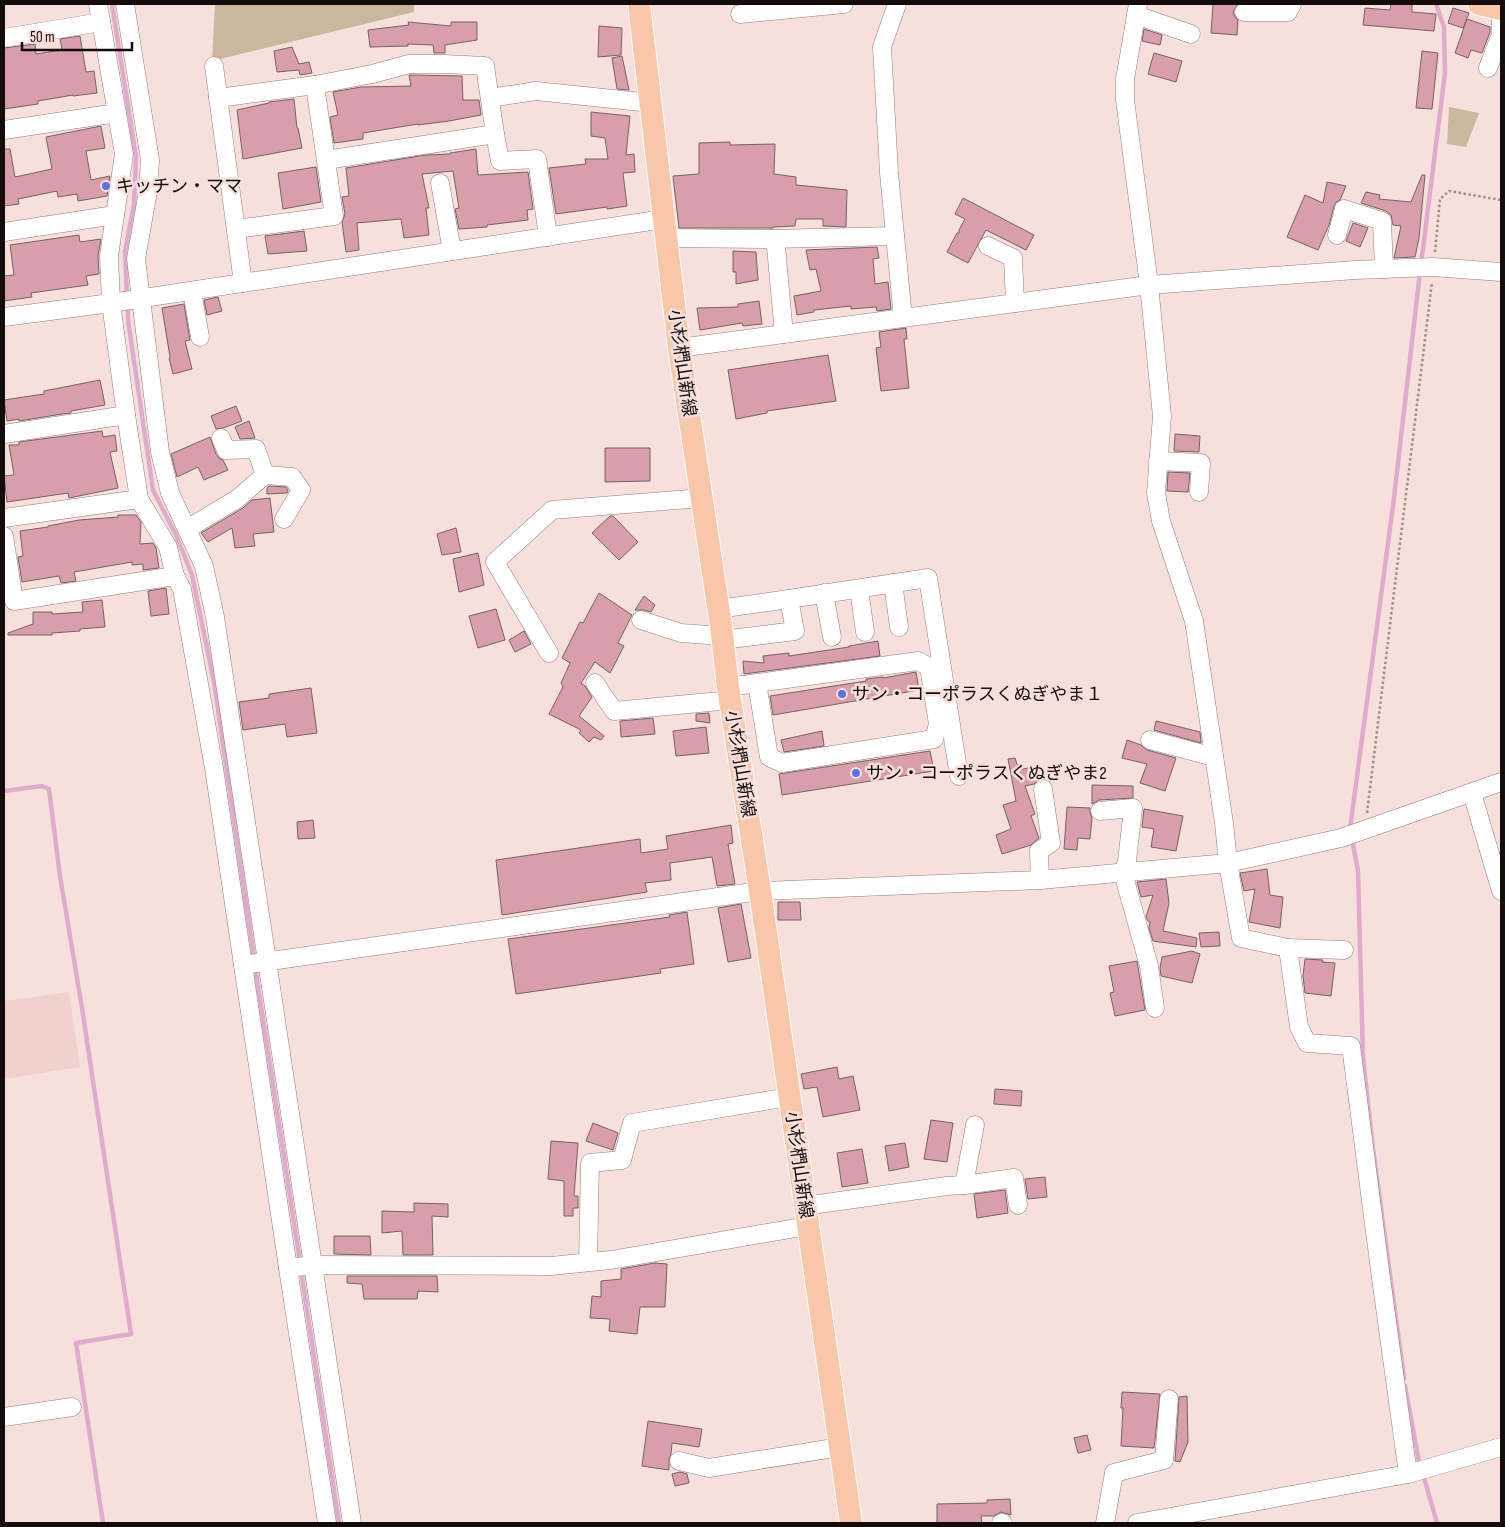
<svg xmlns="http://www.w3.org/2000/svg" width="1505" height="1527" font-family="'Sofia Sans Condensed','Noto Sans JP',sans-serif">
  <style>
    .built { fill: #f0d1cc }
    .green { fill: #cbb79b }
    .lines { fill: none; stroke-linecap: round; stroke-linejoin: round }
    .stream { stroke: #deacca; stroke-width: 4.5 }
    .building { fill: #d89eaa; stroke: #756265 }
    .minor-casing { stroke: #937e7b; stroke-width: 19 }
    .major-casing { stroke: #fff; stroke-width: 24 }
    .path { stroke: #9d8d8a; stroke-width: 2.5; stroke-dasharray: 2.5 2.5; stroke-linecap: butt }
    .minor { stroke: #fff; stroke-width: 18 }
    .major { stroke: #f8c7a9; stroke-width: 22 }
    .poi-dot { fill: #5b71e8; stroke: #f7e0dc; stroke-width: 2 }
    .labels { text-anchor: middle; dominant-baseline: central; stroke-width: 5; stroke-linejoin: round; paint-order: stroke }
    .poi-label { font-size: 18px; fill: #130c0b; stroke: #f7e0dc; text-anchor: start }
    .street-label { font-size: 18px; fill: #130c0b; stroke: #f7e0dc }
  </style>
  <rect width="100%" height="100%" fill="#f7e0dc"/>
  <!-- built -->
  <path class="built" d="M69,992L80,1067L4,1079V1001Z"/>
  <!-- green -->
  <g class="green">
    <path d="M215,4H414V12L212,61Z"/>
    <path d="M1449,107L1479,113L1466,147L1447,144Z"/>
  </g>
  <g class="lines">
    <!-- stream -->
    <g class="stream">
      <path d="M112,4L136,157L134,204L125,252L127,296"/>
      <path d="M1421,264L1445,73L1444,27L1436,4"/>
      <path d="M128,304V320L153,490L176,535L192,575L214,682L254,958"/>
      <path d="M4,791L42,786L49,789L60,876L82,1008L131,1334L76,1343L103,1523"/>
      <path d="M1350,829L1394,498L1420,272"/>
      <path d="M1352,839L1358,871L1363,1057L1372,1141L1404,1378"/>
      <path d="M255,966L300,1262"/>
      <path d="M301,1270L339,1523"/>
      <path d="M1405,1386L1420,1467"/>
      <path d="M1423,1474L1437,1523"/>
    </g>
  </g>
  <!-- building -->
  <g class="building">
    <path d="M1213,4H1238L1233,12L1235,17L1238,20L1237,35L1211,33Z"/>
    <path d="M1391,4H1412V12L1436,14L1434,31L1363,25L1365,8L1390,10Z"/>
    <path d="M1453,8L1469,13L1463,28L1448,23Z"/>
    <path d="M1467,19L1490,27V32L1482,53L1471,50L1468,58L1455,53Z"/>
    <path d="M408,22L451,26V22H477V40L445,45V53H434L433,45L408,44V46L370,47L368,30L409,25Z"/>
    <path d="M599,26L622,28L621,55L598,57Z"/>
    <path d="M1144,29L1162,35L1160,45L1142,41Z"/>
    <path d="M80,36L86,72L94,71L97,93L73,96V95L38,101V104L4,109V48L35,44L36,54L62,50L60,39Z"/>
    <path d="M292,47L299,64L309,62L312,73L300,75L299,70L277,72L274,51Z"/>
    <path d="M1422,51L1438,53L1432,109L1416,108Z"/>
    <path d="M1154,53L1182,61L1176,82L1148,74Z"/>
    <path d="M622,56L629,90L617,89L612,58Z"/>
    <path d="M409,75L462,76L463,100H479L481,115L449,121L418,125V124L363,133V139L334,143L330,117L338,115L333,92L361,87L411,86Z"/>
    <path d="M294,99L297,128H298L302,148L243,159L237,110L269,103V102Z"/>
    <path d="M591,112L630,116L626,155L634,154L635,172L623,173L627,206L607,209V207L556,214L549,168L586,164L585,159H608L605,138L591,136Z"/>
    <path d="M101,126L105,148L86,151L91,180L110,176L107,196L78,201L77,194L58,197L57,191L18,199L19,204L4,206V149H10L15,177L52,169L46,137Z"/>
    <path d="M730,142V145L775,144L774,174L796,177V185L847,190L846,227L823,226V219H796L795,226L773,227V228H679L673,176L699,174V143Z"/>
    <path d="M476,149L478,175L528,172L533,209L527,210L528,220L487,225V227L459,229L455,209L459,208L453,171L422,174L429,208H426L429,235L404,238L401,219L357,223L359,250L346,252L342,222L345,214L342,197L349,196L346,168L426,155L450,154V153Z"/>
    <path d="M316,167L321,202L283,209L278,173Z"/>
    <path d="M1422,175H1425L1419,238L1415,257L1394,258L1401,226L1393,225L1391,215L1386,211L1361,203L1366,192L1380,195L1379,199L1411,202Z"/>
    <path d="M1327,182L1346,186L1340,200L1336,202L1334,206L1329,225L1318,250L1287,237L1305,195L1323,203Z"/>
    <path d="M963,198L1034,235L1026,250L986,230L968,263L947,252L957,233H959V230L965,219L955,214Z"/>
    <path d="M1353,223L1368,228L1360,247L1346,241Z"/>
    <path d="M304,231L307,251L268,254L265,236Z"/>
    <path d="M79,235L80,242L101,239L98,256L99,274L86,276L88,285L31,293L32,297L4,301V276L14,275L10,245Z"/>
    <path d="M877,247L879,258L873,259L875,284L888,282L891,309L877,311L876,307L851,309V306L814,310V312L797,315L794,296L821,291L816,269L810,270L806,250Z"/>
    <path d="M733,251L756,252L758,280L736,284V272H733Z"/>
    <path d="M218,297L222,311L207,315L204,300Z"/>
    <path d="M759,301L762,324L743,326L742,323L700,330L697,308L738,307V304Z"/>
    <path d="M184,304L190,340L185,341L192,369L173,374L169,358L170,357L162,308Z"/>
    <path d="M906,328L907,339H904L909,388L881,391L876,348L881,347L879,332Z"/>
    <path d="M828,355L836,401L767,411V413L736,419L728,370Z"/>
    <path d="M100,380L105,405L71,411V413L62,414L19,421V419L7,421L4,400L44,394V391Z"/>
    <path d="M236,406L242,421L223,428L216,429L211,416Z"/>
    <path d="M249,421L255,438L240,439L235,427Z"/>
    <path d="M102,431L103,437L115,435L117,451L110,452L118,488L69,498L68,493L7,502L4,476L14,475L9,445H19V442Z"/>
    <path d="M1175,434L1200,436L1199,452L1174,451Z"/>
    <path d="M210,437L216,454L220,459L223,460L228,470L204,480L198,467L177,477L171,454Z"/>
    <path d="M605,448H650V481L605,482Z"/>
    <path d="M1168,472L1190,473L1188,492L1167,491Z"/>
    <path d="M269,486L286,487L288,491L287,493L267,494V488Z"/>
    <path d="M270,498L274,532L253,534L255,546L235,548L232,528L208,542L201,533L243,508L252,500Z"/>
    <path d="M118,515H136L141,522L140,544L153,543L156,548L159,568L143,570V564L132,565V562L74,572L76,581L61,583L59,576L22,582L18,557L23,556L20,531L48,527V526L79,520L118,517Z"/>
    <path d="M610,516H613L638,542L619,560L592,533Z"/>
    <path d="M456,528L461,552L442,555L437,534Z"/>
    <path d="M478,553L484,585L459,592L453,559Z"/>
    <path d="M166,588L169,614L151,616L148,591Z"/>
    <path d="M599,593L632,615L618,643L624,646L610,673L595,662L581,683L585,686L592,697L579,716L604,736L601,740L594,737L589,742L579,733L581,730L549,714L563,687L561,683L570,663L562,658L580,622L583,623Z"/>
    <path d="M644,596L655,605L651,612L644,610H635Z"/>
    <path d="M102,600L105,627L80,629V631L52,633V635H8V633L33,624V612H52V614L83,612L82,602Z"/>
    <path d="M496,609L505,640L478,648L469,616Z"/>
    <path d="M524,631L531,644L515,652L509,640Z"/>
    <path d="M878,641L880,656L744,674L743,661L764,663L763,656L789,653V656L849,647V646Z"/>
    <path d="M916,672L919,690L773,715L770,696L866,681V679L883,677V678Z"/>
    <path d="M311,688L317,733L287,737L285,724L243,730L239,702L269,698V694Z"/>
    <path d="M709,713L710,723L696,721V714Z"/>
    <path d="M653,718L655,734L621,737L620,721Z"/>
    <path d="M1156,721L1200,732L1201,743L1154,730Z"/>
    <path d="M706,727L709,753L676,756L673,731Z"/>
    <path d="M822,731L824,746L784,752L781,740Z"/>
    <path d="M1127,740L1141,745L1147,750L1176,758L1165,791L1140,783L1147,764L1122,758Z"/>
    <path d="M930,751L934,771L782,795L779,774Z"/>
    <path d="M1015,758L1019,770L1036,766L1039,780L1034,784L1025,786L1035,814L1031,816L1039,838L1031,845L1002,854L996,835L1011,829L1003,805L1016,801L1008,759Z"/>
    <path d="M1092,785L1133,786V798L1099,800L1092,804Z"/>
    <path d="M1067,807L1090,808V812L1092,818L1090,839L1078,838L1077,850L1064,849Z"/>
    <path d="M1144,809L1183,816L1176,851L1151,847L1154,829L1142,827Z"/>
    <path d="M313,820L315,838L298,839L297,822Z"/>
    <path d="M731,825L733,843L728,844L735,884L717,886L712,857L670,863L671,880L645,883L647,892L502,915L496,860L640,839L641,853L668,849L666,836Z"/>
    <path d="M1267,869L1270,895L1283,897L1280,928L1249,922L1255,889L1244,891L1240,873Z"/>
    <path d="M1166,879L1169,903L1163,931L1197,938L1196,947L1153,941L1149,928L1150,922L1148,921L1146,917L1153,895L1141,897L1137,882Z"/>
    <path d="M778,902H800L801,920H778Z"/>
    <path d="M741,904L751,958L728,962L718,908Z"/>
    <path d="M687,912L694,964L660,969L661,973L516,994L508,939L670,917L669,915Z"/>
    <path d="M1219,932L1220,946L1201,947L1199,933Z"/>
    <path d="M1192,951L1200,954L1192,983L1161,976L1160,968L1162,957Z"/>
    <path d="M1305,959L1323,960L1322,962L1335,963L1331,996L1305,993L1303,976Z"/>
    <path d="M1137,961L1145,1010L1115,1016L1110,993L1114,992L1109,966Z"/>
    <path d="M837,1067L839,1079L853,1076L860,1110L823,1117L817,1087L804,1089L801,1074Z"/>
    <path d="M995,1089L1022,1091L1021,1106L994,1104Z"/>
    <path d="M931,1120L953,1123L947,1162L924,1159Z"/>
    <path d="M593,1123L618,1133L613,1150L586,1141Z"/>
    <path d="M551,1141L578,1143L574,1196H578V1208H573V1216H564V1181L548,1179Z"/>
    <path d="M905,1143L909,1167L889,1171L885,1146Z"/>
    <path d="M862,1149L868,1183L842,1187L837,1153Z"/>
    <path d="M1045,1177L1047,1197L1028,1199L1025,1179Z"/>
    <path d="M1005,1190L1008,1213L977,1218L974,1194Z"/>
    <path d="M414,1203L448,1204V1217L432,1216L433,1255H403L402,1231L382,1233V1211L414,1212Z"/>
    <path d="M334,1236H370L371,1255L334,1254Z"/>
    <path d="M655,1263L667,1264L665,1307H640L637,1334L609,1331L610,1319L590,1318L592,1296L601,1297V1281L621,1279V1269Z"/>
    <path d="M347,1276H437L438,1292L418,1291L417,1299H364L362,1284L347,1283Z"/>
    <path d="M1122,1392L1160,1394L1154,1448L1121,1446L1123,1408H1121Z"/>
    <path d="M1187,1396L1188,1442L1180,1462L1175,1461L1179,1397Z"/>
    <path d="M648,1421L702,1429L699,1447L672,1443L671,1454L669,1459V1470L642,1466Z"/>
    <path d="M1087,1435L1091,1450L1078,1453L1074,1438Z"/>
    <path d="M680,1472L687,1474L689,1483L675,1486L672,1474Z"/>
    <path d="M1010,1499L1011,1515L1001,1512L994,1516H981L982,1523H937V1504L987,1503V1500Z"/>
  </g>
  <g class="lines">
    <defs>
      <g id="minor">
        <path d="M125,4L150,160L148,191L136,259L160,452L170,493L204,566L215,617L352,1523"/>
        <path d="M897,4L882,47L889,173L903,318"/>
        <path d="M1138,4L1125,79V100L1149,285L1162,416L1156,493L1161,521L1194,621L1224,823L1228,863L1241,938L1288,948L1299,1027L1307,1043L1351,1046L1381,1278L1408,1474"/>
        <path d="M1244,12H1288L1292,4"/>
        <path d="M740,14L844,4"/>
        <path d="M1136,15L1191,34"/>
        <path d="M4,38L101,22"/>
        <path d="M214,66L243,283"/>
        <path d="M1488,68L1501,34V9"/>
        <path d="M315,85L372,74L409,64H444L485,66L495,134L326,160"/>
        <path d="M218,98L315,85L334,216L236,229"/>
        <path d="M490,98L536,91L651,103"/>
        <path d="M4,130L117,113"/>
        <path d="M495,134L500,161L537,159L548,237"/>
        <path d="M440,183L452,251"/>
        <path d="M4,232L115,215"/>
        <path d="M1337,235L1344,209L1382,221L1384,269"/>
        <path d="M666,238L771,239L776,247L784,334"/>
        <path d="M771,239L895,236"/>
        <path d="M988,246L1013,258L1015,303"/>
        <path d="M192,291L200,337"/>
        <path d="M4,317L111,303L664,219"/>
        <path d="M679,348L1149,285L1355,270L1433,267L1501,272"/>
        <path d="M4,434L126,415"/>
        <path d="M1158,461L1201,463L1199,492"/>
        <path d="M265,475L292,477L301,490L284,519"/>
        <path d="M4,518L139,499L126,415L111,303L109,256L124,154L98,4"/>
        <path d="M187,529L237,499L265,475L256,449L226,450L221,438"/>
        <path d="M4,536L14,601L175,576L168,547L139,499"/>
        <path d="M175,576L182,589L214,768L243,965"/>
        <path d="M893,583L899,627"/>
        <path d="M859,589L865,632"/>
        <path d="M824,593L832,637"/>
        <path d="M789,599L928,578L959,776"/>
        <path d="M718,609L789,599L795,631L723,640"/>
        <path d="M641,620L681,633L722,636"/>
        <path d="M549,653L495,562L552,510L702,498"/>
        <path d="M595,683L614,711L731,700"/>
        <path d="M728,687L918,661L929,667L938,724L934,739L782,763L769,757L757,683"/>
        <path d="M1150,740L1214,757"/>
        <path d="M1472,793L1501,891"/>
        <path d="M1100,811L1133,808L1127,861L1123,873L1149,966L1155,1008"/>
        <path d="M1040,880L1039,851L1051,843L1043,789"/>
        <path d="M1288,948L1344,950"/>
        <path d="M964,1185L1014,1178L1018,1205"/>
        <path d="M804,1206L947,1186L964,1185L975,1125"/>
        <path d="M588,1262L590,1163L622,1160L632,1123L789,1097"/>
        <path d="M288,1268L243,965L760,891L1040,880L1228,863L1341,838L1501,782"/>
        <path d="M4,1417L72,1407"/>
        <path d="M679,1461L709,1468L840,1447"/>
        <path d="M327,1523L288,1268L313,1265L551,1266L611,1260L807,1226"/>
        <path d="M1001,1523H1003"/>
        <path d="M1105,1523L1114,1473L1164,1460L1169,1399"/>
        <path d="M1137,1523L1408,1474L1501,1447"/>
      </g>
      <g id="major">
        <path d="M639,4L679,348L721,626L728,687L760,891L851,1523"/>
        <path d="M1479,4L1501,9"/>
      </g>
    </defs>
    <!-- minor casing -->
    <use href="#minor" class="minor-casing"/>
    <!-- major casing -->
    <use href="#major" class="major-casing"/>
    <!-- path -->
    <g class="path">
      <path d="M1435,252L1440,199L1449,191L1501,200"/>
      <path d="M1367,813L1432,282"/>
    </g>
    <!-- minor -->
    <use href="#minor" class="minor"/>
    <!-- major -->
    <use href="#major" class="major"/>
  </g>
  <!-- markers -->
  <g class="poi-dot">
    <circle cx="106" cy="186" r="5"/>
    <circle cx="842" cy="694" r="5"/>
    <circle cx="856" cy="773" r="5"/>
  </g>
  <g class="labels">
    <!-- poi labels -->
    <g class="poi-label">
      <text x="116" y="186">キッチン・ママ</text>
      <text x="852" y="694">サン・コーポラスくぬぎやま１</text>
      <text x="866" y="773">サン・コーポラスくぬぎやま2</text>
    </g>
    <!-- street labels -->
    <g class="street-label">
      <text transform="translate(682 363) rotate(82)">小杉椚山新線</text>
      <text transform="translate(740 764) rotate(81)">小杉椚山新線</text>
      <text transform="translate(799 1165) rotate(82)">小杉椚山新線</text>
    </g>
  </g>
  <!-- border -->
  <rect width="1505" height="1527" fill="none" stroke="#130c0b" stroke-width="10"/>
  <!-- scale -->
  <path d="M22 42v8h110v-8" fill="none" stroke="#130c0b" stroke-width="2.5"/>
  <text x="30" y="42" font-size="15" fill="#130c0b" stroke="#f7e0dc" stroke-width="4" paint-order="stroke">50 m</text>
</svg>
